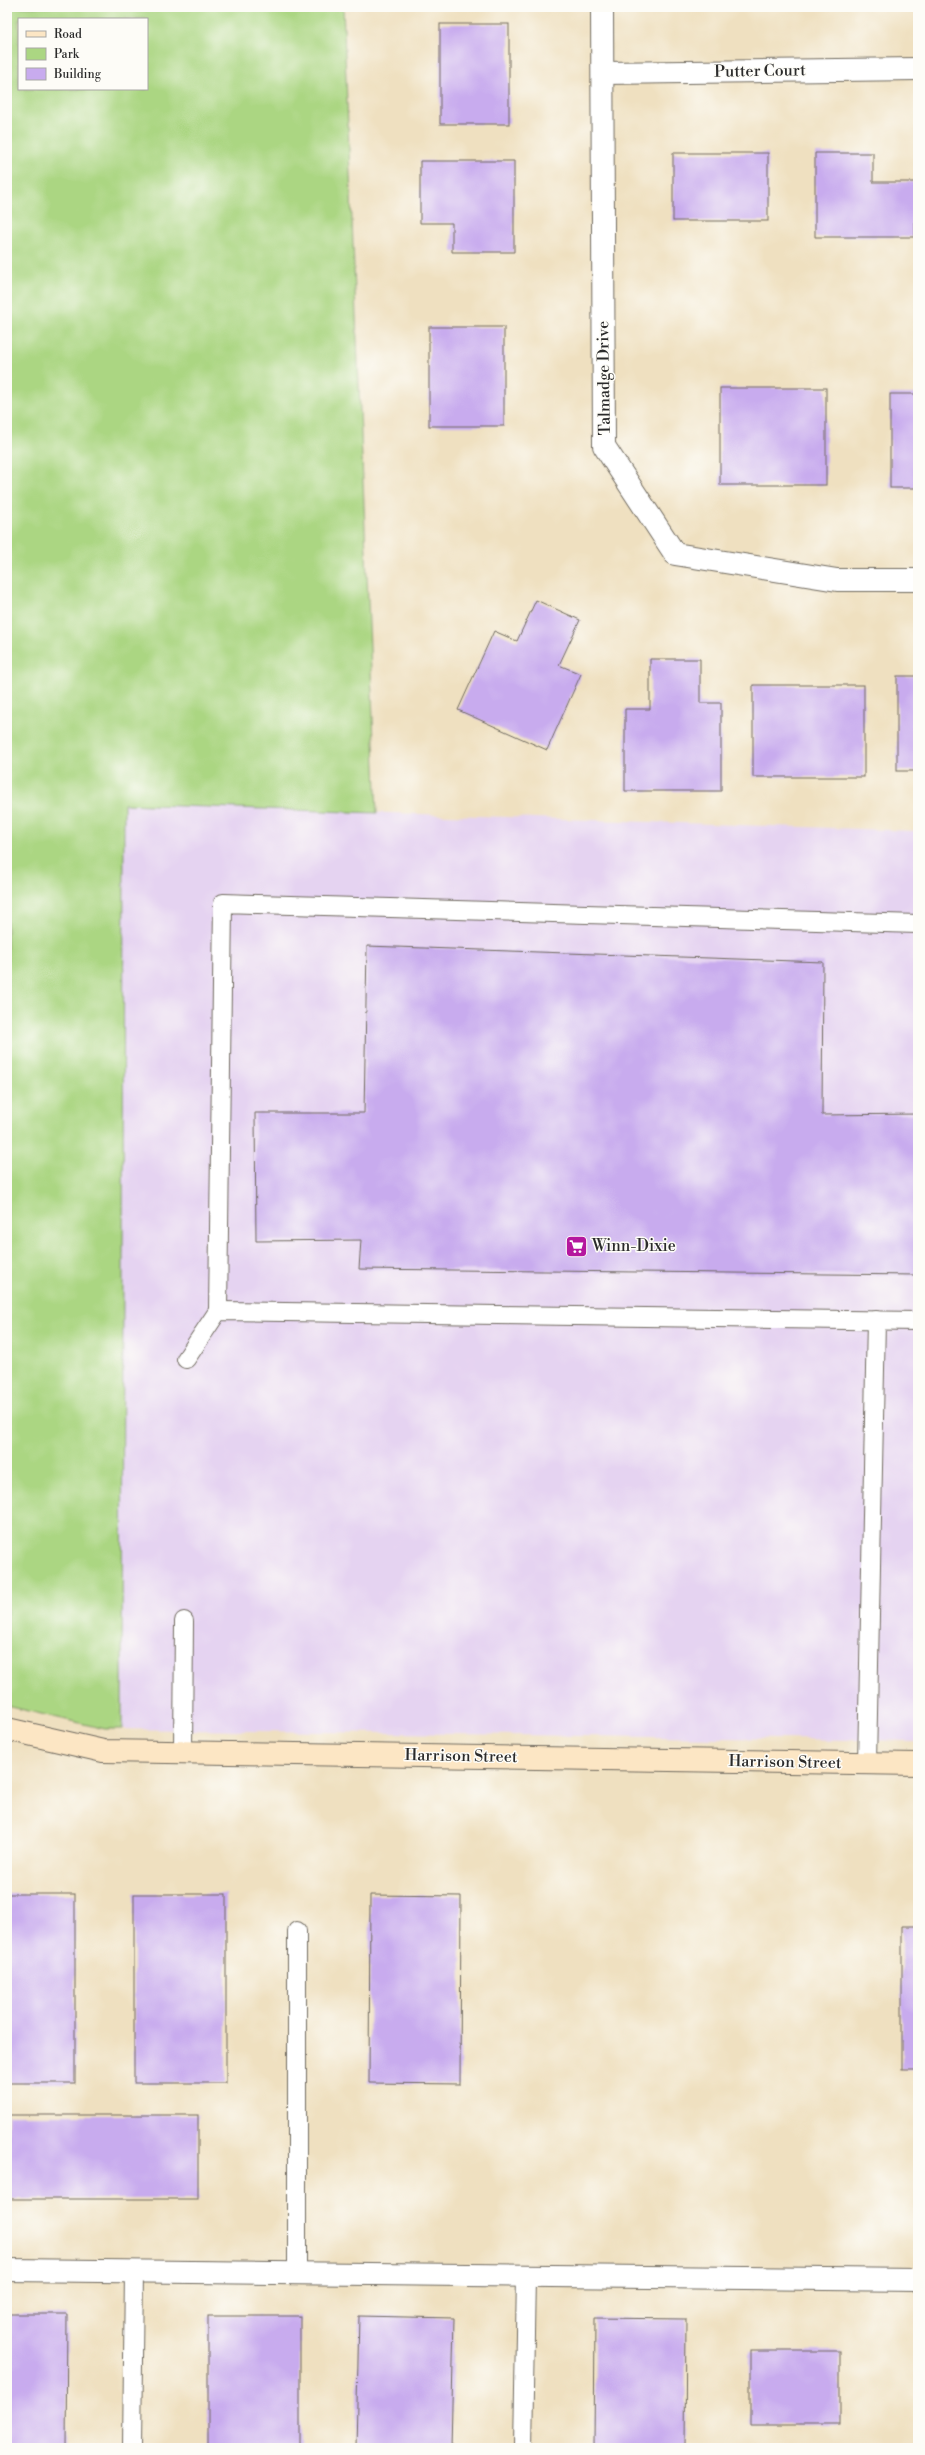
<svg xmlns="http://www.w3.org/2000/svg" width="925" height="2455" font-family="'Libre Bodoni',serif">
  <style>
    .built { fill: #e5d3f1 }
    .green { fill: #abd682; stroke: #6b8056; fill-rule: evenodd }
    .building { fill: #c8abee }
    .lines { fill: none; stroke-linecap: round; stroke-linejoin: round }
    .lane-casing { stroke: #706a5f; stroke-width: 20 }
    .street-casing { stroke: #706a5f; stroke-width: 24 }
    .secondary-casing { stroke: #706a5f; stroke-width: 24 }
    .lane { stroke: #fff; stroke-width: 18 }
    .street { stroke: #fff; stroke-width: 22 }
    .secondary { stroke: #fce6c4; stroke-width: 22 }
    .labels { text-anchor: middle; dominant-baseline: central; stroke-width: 3; stroke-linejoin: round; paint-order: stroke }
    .street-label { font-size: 16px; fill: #2b2b2b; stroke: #fdfcf7 }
    .poi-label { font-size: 16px; fill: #2b2b2b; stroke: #fdfcf7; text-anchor: start }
  </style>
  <rect width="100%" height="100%" fill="#fdfcf7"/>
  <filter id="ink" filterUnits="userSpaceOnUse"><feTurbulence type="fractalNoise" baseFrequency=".025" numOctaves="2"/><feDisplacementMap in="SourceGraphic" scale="8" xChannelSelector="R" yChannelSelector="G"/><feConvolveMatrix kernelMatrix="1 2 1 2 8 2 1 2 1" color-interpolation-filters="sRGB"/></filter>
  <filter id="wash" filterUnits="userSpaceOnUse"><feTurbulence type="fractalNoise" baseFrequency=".012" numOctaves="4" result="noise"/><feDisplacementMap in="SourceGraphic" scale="16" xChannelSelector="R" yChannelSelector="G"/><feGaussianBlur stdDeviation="0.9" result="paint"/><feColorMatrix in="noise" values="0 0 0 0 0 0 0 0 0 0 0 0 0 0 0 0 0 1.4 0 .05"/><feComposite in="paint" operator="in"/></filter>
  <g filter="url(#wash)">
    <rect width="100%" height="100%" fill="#efe0c0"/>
    <!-- built -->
    <path class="built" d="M124,804L918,831V1741L122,1729Z"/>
    <!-- green -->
    <path class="green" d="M7,7H343L377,813L124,804L122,1729H105L7,1706ZM19,19H147V89H19Z"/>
    <g id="blocks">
      <!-- building -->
      <g class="building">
        <rect x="440" y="24" width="69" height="100"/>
        <rect x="673" y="153" width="95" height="68"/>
        <path d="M815,153H873V182H915V237H815Z"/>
        <path d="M420,161H514V252H452V223H420Z"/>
        <rect x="429" y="327" width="75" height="99"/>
        <rect x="720" y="388" width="106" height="97"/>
        <rect x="890" y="394" width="28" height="94"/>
        <path d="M536,600L580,620L559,665L581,674L547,750L458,710L494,631L517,641Z"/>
        <path d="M650,659H700V703H721V791H625V709H650Z"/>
        <rect x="897" y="676" width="21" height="95"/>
        <rect x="753" y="685" width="111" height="92"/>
        <path d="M367,946L823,962L822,1115L918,1114V1275L359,1269L361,1240L256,1241L255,1113H364Z"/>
        <rect x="7" y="1894" width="68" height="189"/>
        <rect x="134" y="1894" width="92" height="189"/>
        <path d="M370,1895L461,1896L460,2084L369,2083Z"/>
        <rect x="902" y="1926" width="16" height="143"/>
        <rect x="8" y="2115" width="190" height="84"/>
        <path d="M7,2314H67L66,2448H7Z"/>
        <rect x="208" y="2316" width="92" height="132"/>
        <path d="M359,2316L454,2318L451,2448H356Z"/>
        <path d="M595,2318L686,2319L685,2448H594Z"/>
        <rect x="750" y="2351" width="90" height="74"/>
      </g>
    </g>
  </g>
  <g filter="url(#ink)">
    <use href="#blocks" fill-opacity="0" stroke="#706a5f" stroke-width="1"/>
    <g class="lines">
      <defs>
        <g id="lane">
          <path d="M218,1311L223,903L918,924"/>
          <path d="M186,1359L218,1311L918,1321"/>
          <path d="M183,1752L184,1621"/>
          <path d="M867,1763L876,1320"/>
          <path d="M297,1931V2273"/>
          <path d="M132,2448L134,2271"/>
          <path d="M523,2448L526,2276"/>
        </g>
        <g id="street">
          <path d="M602,7L604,446L675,554L837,580H918"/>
          <path d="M603,73L918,69"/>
          <path d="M7,2270L918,2280"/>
        </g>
        <path id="secondary" d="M7,1729L103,1751L918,1764"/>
      </defs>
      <!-- lane casing -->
      <use href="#lane" class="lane-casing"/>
      <!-- street casing -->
      <use href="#street" class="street-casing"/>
      <!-- secondary casing -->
      <use href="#secondary" class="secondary-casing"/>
      <!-- lane -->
      <use href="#lane" class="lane"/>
      <!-- street -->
      <use href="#street" class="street"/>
      <!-- secondary -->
      <use href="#secondary" class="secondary"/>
    </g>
  </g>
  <!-- icons -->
  <defs>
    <symbol id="supermarket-square" viewBox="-11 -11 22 22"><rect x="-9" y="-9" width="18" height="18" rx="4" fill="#b5179e" stroke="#fdfcf7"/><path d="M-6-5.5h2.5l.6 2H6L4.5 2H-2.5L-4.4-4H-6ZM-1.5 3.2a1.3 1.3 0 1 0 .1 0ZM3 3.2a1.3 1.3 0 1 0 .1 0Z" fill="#fff"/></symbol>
  </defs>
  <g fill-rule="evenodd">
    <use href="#supermarket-square" x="564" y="1234" width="25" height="25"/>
  </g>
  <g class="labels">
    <!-- street labels -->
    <g class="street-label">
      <text transform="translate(760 71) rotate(-1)">Putter Court</text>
      <text transform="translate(604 378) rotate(-91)">Talmadge Drive</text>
      <text transform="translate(461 1756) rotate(1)">Harrison Street</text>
      <text transform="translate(785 1762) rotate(1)">Harrison Street</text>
    </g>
    <!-- poi labels -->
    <g class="poi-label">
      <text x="592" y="1246">Winn-Dixie</text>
    </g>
  </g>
  <!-- margin -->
  <rect width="925" height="2455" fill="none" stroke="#fdfcf7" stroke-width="24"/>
  <!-- legend -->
  <rect x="18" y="18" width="130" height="72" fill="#fdfcf7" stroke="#a9a8a5"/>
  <rect x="26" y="31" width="20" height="6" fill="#fce6c4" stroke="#a9a8a5"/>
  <text x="54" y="38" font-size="12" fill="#2b2b2b">Road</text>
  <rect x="26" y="48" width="20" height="12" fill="#abd682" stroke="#a9a8a5"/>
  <text x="54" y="58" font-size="12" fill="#2b2b2b">Park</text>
  <rect x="26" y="68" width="20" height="12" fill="#c8abee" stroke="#a9a8a5"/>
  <text x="54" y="78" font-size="12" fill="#2b2b2b">Building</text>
</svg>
